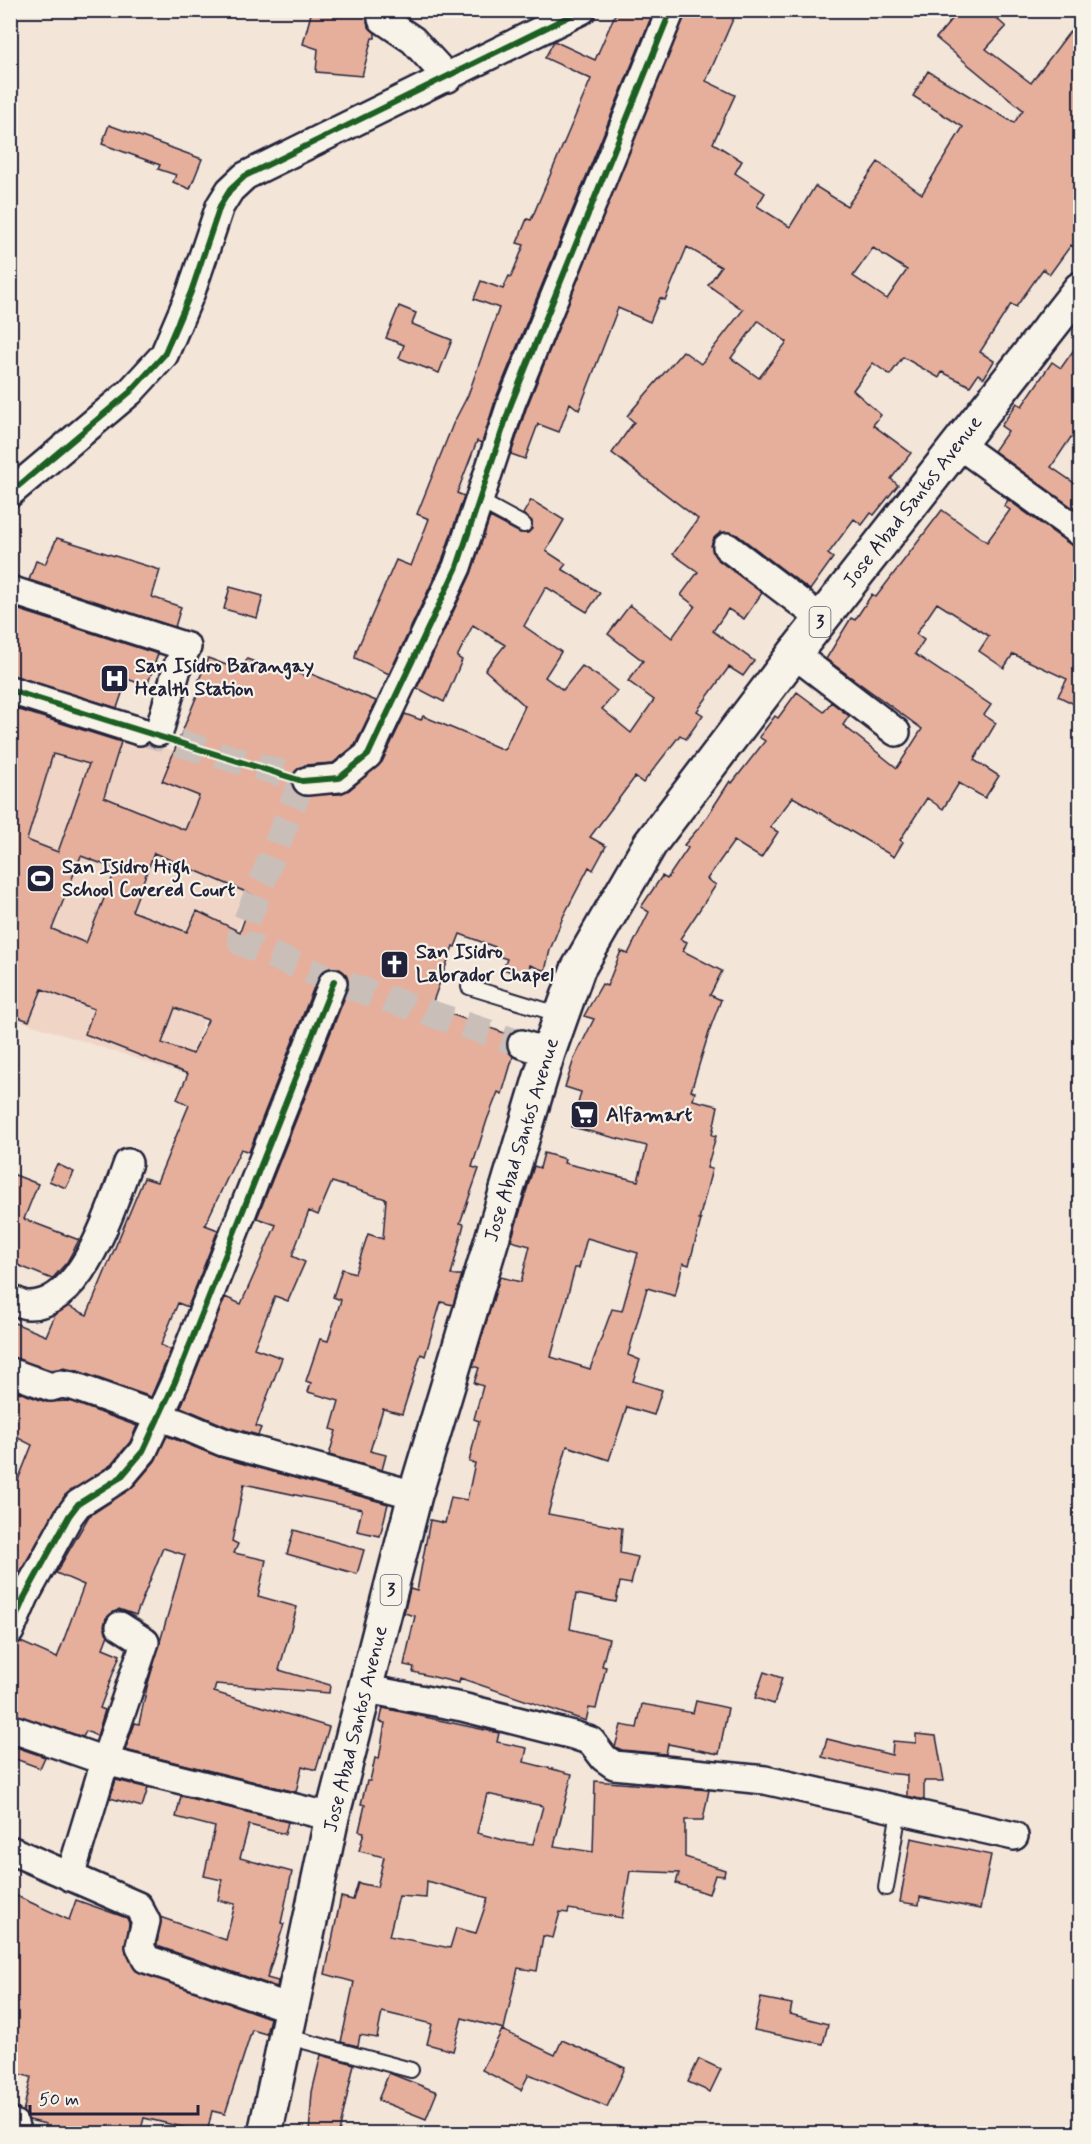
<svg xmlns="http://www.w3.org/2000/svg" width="1091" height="2144" font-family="Mynerve,sans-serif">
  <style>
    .built { fill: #f0d5c7 }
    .building { fill: #e6af9c; stroke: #22223b; stroke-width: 1.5; fill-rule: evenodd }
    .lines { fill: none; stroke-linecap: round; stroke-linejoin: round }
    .street-tunnel { stroke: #cabeb9; stroke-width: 27; stroke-dasharray: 27 14; stroke-linecap: butt }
    .lane-casing { stroke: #22223b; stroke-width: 18 }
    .street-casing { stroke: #22223b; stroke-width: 32 }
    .highway-casing { stroke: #22223b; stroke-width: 38 }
    .lane { stroke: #f7f3e8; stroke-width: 14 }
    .street { stroke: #f7f3e8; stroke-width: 27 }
    .highway { stroke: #f7f3e8; stroke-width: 33 }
    .cycleway-casing { stroke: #f7f3e8; stroke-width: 10 }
    .cycleway { stroke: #1b5e20; stroke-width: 6 }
    .labels { text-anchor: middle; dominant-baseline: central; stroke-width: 4.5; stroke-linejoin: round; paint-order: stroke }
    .shield { fill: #f7f3e8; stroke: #62616f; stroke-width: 1.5 }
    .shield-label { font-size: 18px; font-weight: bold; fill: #22223b }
    .street-label { font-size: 20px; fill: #22223b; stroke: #f7f3e8 }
    .poi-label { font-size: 20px; font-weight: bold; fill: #22223b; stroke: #f7f3e8; text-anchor: start }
  </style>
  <rect width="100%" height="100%" fill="#f4e5d9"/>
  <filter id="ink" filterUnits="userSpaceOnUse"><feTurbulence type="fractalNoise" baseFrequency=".0167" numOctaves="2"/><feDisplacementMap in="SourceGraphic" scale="12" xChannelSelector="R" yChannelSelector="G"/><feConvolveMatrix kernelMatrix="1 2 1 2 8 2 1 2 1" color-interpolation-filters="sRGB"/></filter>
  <g filter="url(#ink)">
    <!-- built -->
    <path class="built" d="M10,700L291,787L184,1074L11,1018Z"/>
    <!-- building -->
    <g class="building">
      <path d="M312,10H369L368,25L375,33V38H372L362,76L316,72L318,49L303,44Z"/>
      <path d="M617,10H654L496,398L482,443L477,441L457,493L464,496L442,561L389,674L355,658L356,652L396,560L411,566L429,519L417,514L453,424L468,395L499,308L474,299L481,281L503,289L509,276L511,277L524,245L517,243L527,219L531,220L591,79L545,58L554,41L595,60Z"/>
      <path d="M686,10H737L706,81L735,95L713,143L742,161L735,173L765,193L757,206L790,227L815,186L847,206L878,162L922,194L963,127L913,96L928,71L1014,123L1023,110L936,38L960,10H987L1006,27L986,49L1031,83L1080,18V252L1071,245L1050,274L1043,269L1016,307L1011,304L980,352L994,361L984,378L978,374L970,386L942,372L939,378L903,357L890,375L873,363L853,390L881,415L873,425L911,453L891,479L898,485L874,515L871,513L862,525L854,519L828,554L833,558L810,590L736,534L721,532L714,538L711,546L717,559L762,593L744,619L728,609L713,631L754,661L743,676L729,667L697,711L703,715L686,739L680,735L643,783L635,777L590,837L606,846L593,870L589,867L563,917L550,950L545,971L530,965L527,977L503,969L507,959L492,954L495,947L460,934L455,947L453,946L431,1007L510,1035L507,1046L513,1057L502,1094L498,1092L487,1120L472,1167L479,1169L460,1223L464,1224L451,1275H462L453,1305L441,1302L425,1356L421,1354L402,1414L383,1409L370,1451L386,1455L382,1470L329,1455L336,1431L331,1429L339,1401L308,1392L311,1383L306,1381L320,1339L328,1341L341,1300L333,1297L342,1269L355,1273L368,1234L383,1239L386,1199L332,1182L318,1215L309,1211L292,1256L305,1262L288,1301L275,1296L254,1348L282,1358L256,1426L261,1428L258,1435L228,1427L181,1407L225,1297L241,1304L276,1225L257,1218L348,989L346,974L338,968L324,970L318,977L249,1152L241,1149L205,1225L218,1230L188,1307L178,1303L161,1345L171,1350L151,1397L78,1371L63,1368L51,1370L10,1357V1321L46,1336L55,1315L68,1306L87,1315L144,1178L157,1182L189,1105L177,1099L188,1074L85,1034L94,1009L42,989L29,1021L10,1014V707L121,742L104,797L185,830L199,796L162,781L202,683L198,682L208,658L242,671L247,659L286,674L288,669L307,677L309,673L376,701L355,745L333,763L305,765L293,774L294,790L301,795L340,794L349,790L382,762L405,714L421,720L423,716L504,750L525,706L485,670L505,645L473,625L457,657L462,660L444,702L417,688L471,574L490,517L520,533H528L532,529V521L523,514L531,500L564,520L546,551L566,564L562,569L600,593L587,612L546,587L524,626L561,652L545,677L563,690L582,666L601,678L617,691L602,709L631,733L654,700L628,681L643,661L608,634L630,605L672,638L695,606L681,595L698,572L673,554L698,519L612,453L634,422L627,416L683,351L701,364L743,310L708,285L721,267L687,247L665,300L660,298L650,322L618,308L579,410L570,403L559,432L538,424L525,459L511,454L526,409ZM873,248L907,270L887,299L853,276ZM758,321L787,342L759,378L731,358ZM53,754L89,764L58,852L27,840ZM154,853L253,895L240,932L197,911L187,932L132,911ZM81,856L116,869L86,943L52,929ZM175,1008L208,1020L193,1054L162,1043Z"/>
      <path d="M109,125L202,159L190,189L173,182L176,175L158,169L160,165L102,144Z"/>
      <path d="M399,306L416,313L412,324L452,340L439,373L399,358L404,345L386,338Z"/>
      <path d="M1080,341V444L1071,437L1051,467L1080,487V513L994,451L1008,431L1001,426L1017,403L1022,406L1052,362L1061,368Z"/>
      <path d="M1000,494L1071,545L1080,547V707L1058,696L1067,679L1013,654L1004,668L979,651L989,636L937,603L916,634L924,640L915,654L991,705L984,715L996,723L974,760L999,776L985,798L959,783L943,809L927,798L900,840L903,842L894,857L793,797L770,827L778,832L761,858L734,841L707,879L716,885L680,939L687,942L683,951L722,971L710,995L721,1000L711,1026L691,1091L695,1092L693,1100L718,1106L712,1135L716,1136L707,1168L712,1169L699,1220H701L689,1265L683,1263L675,1296L647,1288L628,1355L640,1360L633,1381L662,1390L654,1415L627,1407L609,1460L567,1446L548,1514L622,1528L620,1553L638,1557L631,1584L620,1582L616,1602L576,1594L570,1629L609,1639L602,1666L606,1667L596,1709L589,1708L586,1721L460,1678L459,1683L413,1672L414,1667L404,1665L415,1616L404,1613L410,1589L417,1591L430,1520L445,1523L451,1497L467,1500L475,1463L469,1462L479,1421L474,1419L483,1386L474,1383L479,1368L473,1366L500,1277L521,1282L530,1246L511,1241L534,1166L540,1168L544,1153L565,1159L564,1163L638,1181L647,1146L572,1127L581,1092L565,1087L574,1059L594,1019L584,1016L602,984L607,986L621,951L628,954L649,912L641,907L662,876L667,879L688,848L684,845L703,823L730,781L732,783L765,741L759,737L775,716L778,718L797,692L824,712L831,702L849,716L843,725L897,768L922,729L826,659L851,618L855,620L872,594L876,597L942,510L987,542L1010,510L1004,506L1008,500ZM587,1238L638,1253L622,1311L612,1309L590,1369L551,1357L575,1268H579Z"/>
      <path d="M57,538L160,570L152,597L181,607L175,627L29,580L36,561L45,564Z"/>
      <path d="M230,587L263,596L257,618L224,609Z"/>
      <path d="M10,607L158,654L147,686L127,679L117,708L10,675Z"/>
      <path d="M57,1164L74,1172L66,1188L49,1181Z"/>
      <path d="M10,1173L38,1184L24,1219L79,1240L67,1262L52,1279L10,1262Z"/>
      <path d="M10,1389L46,1402L69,1401L137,1426L130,1442L111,1465L65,1495L20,1572L10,1568V1477L18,1480L32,1445L10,1434Z"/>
      <path d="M167,1436L219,1457L388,1504L380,1536L357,1531L362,1509L244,1484L232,1541L238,1544L234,1553L266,1560L258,1596L297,1607L279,1670L330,1685L329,1693L216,1684L214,1692L329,1727L316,1770L302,1766L296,1792L125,1750L135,1723L139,1724L147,1687L185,1555L163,1548L136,1615L119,1609L106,1618L104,1626L108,1635L103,1648L120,1655L100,1708L105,1710L97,1736L86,1731L83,1737L10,1713V1647L21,1642L57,1658L84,1585L56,1573L89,1516L133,1487L155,1461Z"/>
      <path d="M294,1530L364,1550L357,1574L287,1554Z"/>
      <path d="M764,1672L782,1678L774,1704L755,1698Z"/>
      <path d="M696,1701L728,1708L719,1754L668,1744L666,1754L622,1750L615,1747L621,1725L637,1728L642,1704L693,1713Z"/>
      <path d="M383,1708L499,1733L497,1742L527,1748L524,1762L572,1774L554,1846L593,1852L595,1781L709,1790L703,1820H685V1857L725,1870L724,1876L715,1875L709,1894L676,1883L679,1873L630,1871L622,1918L569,1909L568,1913L560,1912L553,1938L543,1936L537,1971L518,1968L504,2029L462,2018L453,2051L427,2044L432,2024L382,2012L377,2038L360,2035L358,2046L341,2042L354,1982L325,1974L341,1897L353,1900L358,1883L377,1887L384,1857L359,1851L364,1832L359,1831L365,1805L361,1804L367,1781H370L375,1758L379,1759L385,1723L380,1722ZM487,1794L543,1806L533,1844L507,1841L477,1833ZM427,1881L488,1898L476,1933L456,1928L450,1948L389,1936L399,1896L426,1898Z"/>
      <path d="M916,1734L936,1736L944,1781H924V1800L907,1796V1775L885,1773L822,1757L827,1739L892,1755L893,1741L916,1743Z"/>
      <path d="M10,1745L45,1757L40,1768L10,1757Z"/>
      <path d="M116,1780L148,1788L142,1807L110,1798Z"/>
      <path d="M181,1796L288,1822L285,1834L249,1825L240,1858L292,1872L281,1923L284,1924L267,1978L278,1981L277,1987L157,1946L160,1917L226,1940L235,1904L218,1900L222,1880L204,1876L215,1827L176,1817Z"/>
      <path d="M911,1838L991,1855L980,1909L920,1897L919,1905L900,1902Z"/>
      <path d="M10,1893L69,1920L76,1900L127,1918L129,1923L126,1952L136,1971L270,2018L266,2034L252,2030L225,2114L212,2111L207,2133L144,2118L140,2133H43L46,2124L29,2120L23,2112L31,2077L10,2072Z"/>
      <path d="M761,1998L792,2004L790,2014L828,2024L823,2044L754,2030Z"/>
      <path d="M502,2030L555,2055L562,2040L625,2068L607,2107L529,2074L521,2090L482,2070Z"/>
      <path d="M321,2055L354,2064L339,2133H309L312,2092Z"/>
      <path d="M699,2059L721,2069L710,2092L688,2082Z"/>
      <path d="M389,2073L437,2092L426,2119L378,2100Z"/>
    </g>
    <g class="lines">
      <!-- street-tunnel -->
      <g class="street-tunnel">
        <path d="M139,731L307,781"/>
        <path d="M302,781L241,935L242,943L334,981L522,1044"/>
      </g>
      <defs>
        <g id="lane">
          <path d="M478,500L524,525"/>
          <path d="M469,987L561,1015"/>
          <path d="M886,1888L899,1811"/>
          <path d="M285,2036L411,2070"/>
        </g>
        <g id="street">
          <path d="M382,19L413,40L448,78"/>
          <path d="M958,444L1080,532"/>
          <path d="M10,493L130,392L164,355L191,292L220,206L230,190L245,176L582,10"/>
          <path d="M727,547L822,619"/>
          <path d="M10,590L187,647L178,665L159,732"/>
          <path d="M794,654L896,732"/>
          <path d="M10,690L139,731"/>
          <path d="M307,781L339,778L368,755L457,567L511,404L671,10"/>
          <path d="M522,1044L548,1053"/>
          <path d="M10,1299C16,1301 23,1305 28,1305C83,1307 113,1203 128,1163"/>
          <path d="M10,1372L51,1387L61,1384L73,1386L183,1425L223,1442L415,1495"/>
          <path d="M10,1631L25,1596L69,1516L78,1504L121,1477L143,1451L175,1382L333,983"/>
          <path d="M366,1689L462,1707L573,1735L591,1741L604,1758L614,1765L765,1780L1014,1836"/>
          <path d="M10,1728L105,1761L332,1817"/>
          <path d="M10,1850L138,1906L146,1921L140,1946L146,1959L290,2008"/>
          <path d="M70,1877L105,1761L145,1642L120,1626"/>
          <path d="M10,2122L14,2124L17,2134"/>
        </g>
        <path id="highway" d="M265,2134L332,1817L415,1495L548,1053L578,969L650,844L794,654L1080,289"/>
      </defs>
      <!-- lane casing -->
      <use href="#lane" class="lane-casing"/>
      <!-- street casing -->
      <use href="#street" class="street-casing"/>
      <!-- highway casing -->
      <use href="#highway" class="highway-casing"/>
      <!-- lane -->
      <use href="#lane" class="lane"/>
      <!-- street -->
      <use href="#street" class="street"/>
      <!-- highway -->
      <use href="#highway" class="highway"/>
      <defs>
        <g id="cycleway">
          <path d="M10,493L130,392L164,355L191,292L220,206L230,190L245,176L582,10"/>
          <path d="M10,690L302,781L339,778L368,755L382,725L457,567L511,404L671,10"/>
          <path d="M10,1631L25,1596L69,1516L78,1504L121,1477L143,1451L175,1382L334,981"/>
        </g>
      </defs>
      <!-- cycleway casing -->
      <use href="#cycleway" class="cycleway-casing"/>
      <!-- cycleway -->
      <use href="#cycleway" class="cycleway"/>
    </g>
  </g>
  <!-- icons -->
  <defs>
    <symbol id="hospital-square" viewBox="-11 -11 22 22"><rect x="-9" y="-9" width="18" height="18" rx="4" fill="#22223b" stroke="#f7f3e8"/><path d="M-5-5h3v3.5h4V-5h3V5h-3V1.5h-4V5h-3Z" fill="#fff"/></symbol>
    <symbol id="stadium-square" viewBox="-11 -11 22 22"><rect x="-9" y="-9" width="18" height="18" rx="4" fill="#22223b" stroke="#f7f3e8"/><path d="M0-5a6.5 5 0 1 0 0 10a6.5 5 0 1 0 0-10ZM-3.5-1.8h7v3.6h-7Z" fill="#fff"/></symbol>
    <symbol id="church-square" viewBox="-11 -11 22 22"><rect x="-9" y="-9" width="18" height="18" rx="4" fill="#22223b" stroke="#f7f3e8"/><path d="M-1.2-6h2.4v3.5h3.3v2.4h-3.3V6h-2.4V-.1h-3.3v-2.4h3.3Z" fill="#fff"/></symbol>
    <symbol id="supermarket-square" viewBox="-11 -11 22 22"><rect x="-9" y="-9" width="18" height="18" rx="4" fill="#22223b" stroke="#f7f3e8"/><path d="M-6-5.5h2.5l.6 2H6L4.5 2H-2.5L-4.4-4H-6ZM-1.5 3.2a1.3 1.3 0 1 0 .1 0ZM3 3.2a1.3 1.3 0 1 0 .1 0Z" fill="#fff"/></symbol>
  </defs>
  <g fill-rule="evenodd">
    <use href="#hospital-square" x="98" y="662" width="33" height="33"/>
    <use href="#stadium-square" x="24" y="862" width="33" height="33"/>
    <use href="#church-square" x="378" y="948" width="33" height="33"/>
    <use href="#supermarket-square" x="568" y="1098" width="33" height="33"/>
  </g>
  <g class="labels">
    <!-- shield labels -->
    <g class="shield">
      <rect x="809.5" y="607" width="21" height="30" rx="4.5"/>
      <rect x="380.5" y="1575" width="21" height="30" rx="4.5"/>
    </g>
    <g class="shield-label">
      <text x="820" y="622">3</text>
      <text x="391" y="1590">3</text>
    </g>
    <!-- street labels -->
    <g class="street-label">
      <text transform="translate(913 502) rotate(-52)">Jose Abad Santos Avenue</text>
      <text transform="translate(522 1140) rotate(-73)">Jose Abad Santos Avenue</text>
      <text transform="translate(356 1729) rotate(-76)">Jose Abad Santos Avenue</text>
    </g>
    <!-- poi labels -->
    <g class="poi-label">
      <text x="135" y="666">San Isidro Barangay<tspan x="135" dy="23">Health Station</tspan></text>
      <text x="62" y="867">San Isidro High<tspan x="62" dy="23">School Covered Court</tspan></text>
      <text x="416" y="952">San Isidro<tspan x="416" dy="23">Labrador Chapel</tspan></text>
      <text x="606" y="1115">Alfamart</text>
    </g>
  </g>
  <!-- margin -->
  <rect width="1091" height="2144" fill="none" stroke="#f7f3e8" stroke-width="36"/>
  <rect x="18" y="18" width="1055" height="2108" fill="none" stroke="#22223b" stroke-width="2" filter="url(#ink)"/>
  <!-- scale -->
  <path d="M30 2105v9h168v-9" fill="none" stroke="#22223b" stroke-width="3"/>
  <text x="39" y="2105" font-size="18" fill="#22223b" stroke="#f7f3e8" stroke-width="4.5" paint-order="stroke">50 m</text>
</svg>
